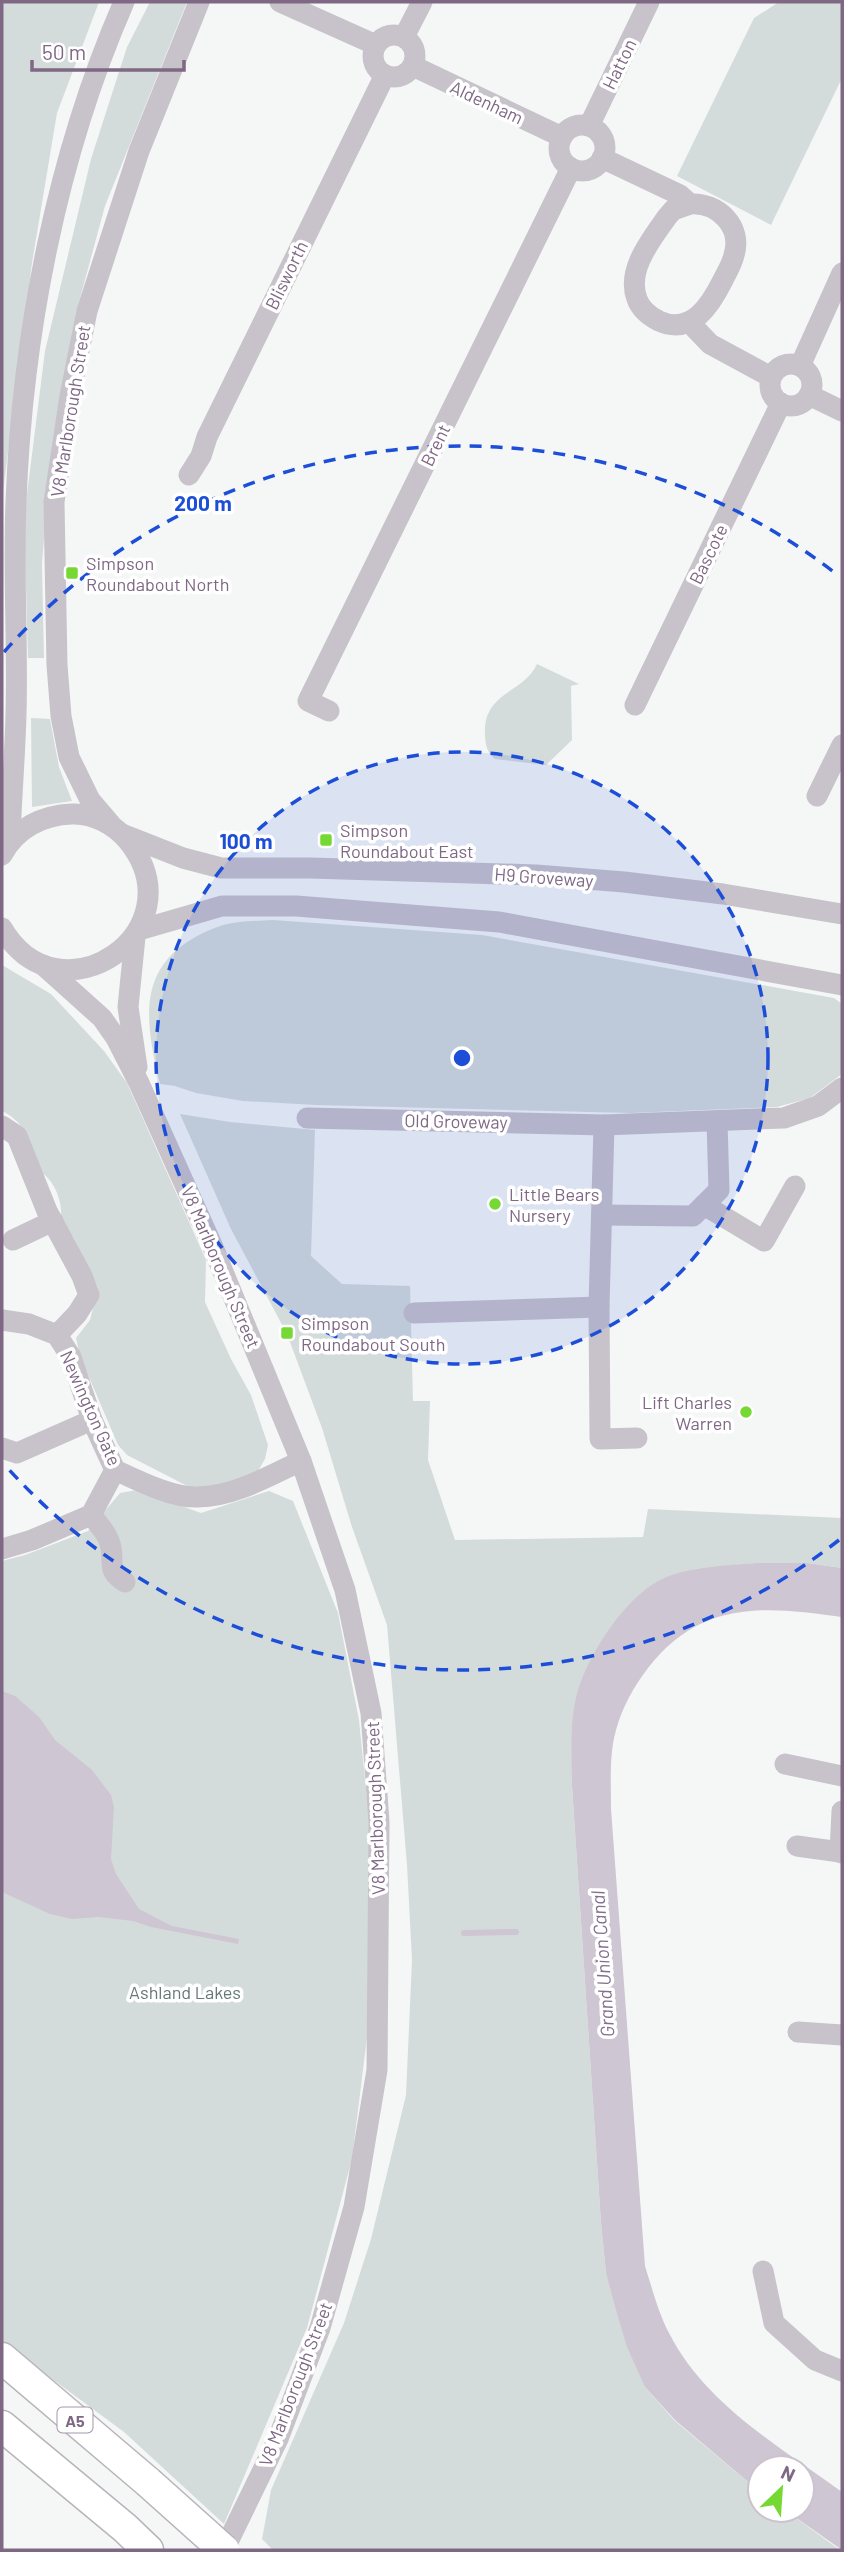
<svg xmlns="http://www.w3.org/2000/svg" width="844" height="2552" font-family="Barlow,sans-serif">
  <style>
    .green { fill: #d4dcdb }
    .water { fill: #cec6d2 }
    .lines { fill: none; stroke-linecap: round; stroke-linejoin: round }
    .stream { stroke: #cec6d2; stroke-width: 6 }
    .highway-casing { stroke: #b9b4bb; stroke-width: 33 }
    .minor { stroke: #c8c3ca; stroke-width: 21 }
    .highway { stroke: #fff; stroke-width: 30 }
    .highway-bridge-casing { stroke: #b9b4bb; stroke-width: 33; stroke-linecap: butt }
    .highway-bridge { stroke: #fff; stroke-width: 30 }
    .ring { fill: none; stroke: #1d4ed8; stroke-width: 3.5; stroke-dasharray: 12 9 }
    .poi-dot { fill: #76d833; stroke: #fff; stroke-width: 2.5 }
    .labels { text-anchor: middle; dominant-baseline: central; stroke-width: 7; stroke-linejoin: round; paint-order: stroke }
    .shield { fill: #fff; stroke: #a595a9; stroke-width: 2 }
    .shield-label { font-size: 16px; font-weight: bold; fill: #7e6884 }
    .street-label { font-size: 18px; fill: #7e6884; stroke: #fff }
    .poi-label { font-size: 18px; fill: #7e6884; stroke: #fff; text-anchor: start }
    .park-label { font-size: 18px; fill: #67787b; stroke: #fff }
    .water-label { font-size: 19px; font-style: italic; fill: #826f8d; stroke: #fff }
    .centre { fill: #1d4ed8; stroke: #fff; stroke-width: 3.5 }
    .ring-label { font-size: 21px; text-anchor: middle; font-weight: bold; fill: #1d4ed8; stroke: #fff; stroke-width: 7; stroke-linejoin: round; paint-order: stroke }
  </style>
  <rect width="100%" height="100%" fill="#f5f7f6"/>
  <!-- green -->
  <g class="green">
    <path d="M2,2H99L57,113L32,263L2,500Z"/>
    <path d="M150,2H187L105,206L76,313L47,505L42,563L44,658H28L24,518L45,351L91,159L127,47Z"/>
    <path d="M779,2H842V78L771,225L677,176L754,18Z"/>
    <path d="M537,664L579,684L571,686L572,740L546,765L495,759C487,753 485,744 485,734C483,692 524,693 537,664Z"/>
    <path d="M31,718L50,719L59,767L72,801L32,807Z"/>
    <path d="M273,920L482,935L834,998L842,1004V1074L810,1098L777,1107L631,1113L316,1105L243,1101L196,1093L175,1086L160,1084C142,1011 137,956 220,926C236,921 257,921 273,920Z"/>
    <path d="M2,965L51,994L104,1051L127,1083L206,1260L205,1302L231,1359L251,1395L268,1445L265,1459L258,1471L241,1479L195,1490L127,1455L118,1445L80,1356L76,1338L90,1320L98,1288L73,1237L61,1223C63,1202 56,1181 38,1170C31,1145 26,1122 2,1111Z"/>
    <path d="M180,1114L230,1122L315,1130L311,1256L342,1284L410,1286L413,1401H430L428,1460L455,1540L643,1537L648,1509L842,1518V1568L808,1563H755L695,1569L631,1603L611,1627L590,1663L578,1691L572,1786L601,2223L606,2273L645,2387L674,2420L760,2492V2510H785L840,2550H273L262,2539L271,2490L344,2323L371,2239L406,2095L412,1960L407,1865L387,1625L352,1527L322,1428L287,1334L231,1229Z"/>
    <path d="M137,1490L201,1513L269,1491L293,1501L338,1613L359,1720L370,1828L371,2005L352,2159L307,2328L224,2524L124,2432L2,2342V1561L25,1555L88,1531L120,1493Z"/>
  </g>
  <!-- water -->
  <g class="water">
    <path d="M755,1563H808L842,1568V1617C764,1606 701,1600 648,1668C634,1686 622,1708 616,1730C609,1755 611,1783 611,1809L645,2266C652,2288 658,2312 669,2333C705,2404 780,2447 842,2492V2550L785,2510H802V2468H760V2492L675,2420L645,2387L627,2347L618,2317L606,2273L601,2223L572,1786C572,1755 569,1720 578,1690C590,1652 624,1599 660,1580C689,1566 724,1566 755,1563Z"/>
    <path d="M2,1691L15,1696L39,1717L55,1740L92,1770L111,1795L114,1807L111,1859L116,1874L139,1909L172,1926L239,1939L238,1944L151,1927L133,1921L98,1917L72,1919L50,1914L2,1892Z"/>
  </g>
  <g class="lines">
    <!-- stream -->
    <path class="stream" d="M464,1933L516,1932"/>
    <defs>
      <g id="highway">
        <path d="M2,2358L148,2482"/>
        <path d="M2,2426L125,2528L148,2550"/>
      </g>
    </defs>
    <!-- highway casing -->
    <use href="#highway" class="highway-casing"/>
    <!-- minor -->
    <g class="minor">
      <path d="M280,2L376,45"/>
      <circle cx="394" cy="56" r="21"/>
      <path d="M404,37L422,2"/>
      <path d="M413,66L562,137"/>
      <circle cx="582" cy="148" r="23"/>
      <path d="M589,126L649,2"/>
      <path d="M602,158L680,195L690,204"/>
      <path d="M690,204C717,202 743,226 734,255C732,264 727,272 723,280C711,304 692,336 659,321C649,316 641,310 637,299C626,270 651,240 667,217L673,210Z"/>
      <path d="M689,322L710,344L771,377"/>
      <circle cx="791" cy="385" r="21"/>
      <path d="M800,366L842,273"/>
      <path d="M809,395L842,411"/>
      <path d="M189,475L201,456L207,437L385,75"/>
      <path d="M635,705L781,403"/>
      <path d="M329,711L308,701L571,168"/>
      <path d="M817,796L842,745"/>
      <path d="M113,827L90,800L69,757L61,716L57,665L54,502L70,396L87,311L139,151L199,2"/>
      <path d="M122,834L183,858L221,868H311L536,875L624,882L723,894L842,914"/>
      <path d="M10,842C11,799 15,757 16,714C18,644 13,573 16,502C22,335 57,155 124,2"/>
      <path d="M2,855C16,828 43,815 72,814C93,813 115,825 128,841C200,930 60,1027 2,928"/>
      <path d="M139,930L222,906H296L499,922L842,985"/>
      <path d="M135,937L128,1007L137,1067"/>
      <path d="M43,965L102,1018L116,1038L139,1083L212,1245L301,1461L345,1590L371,1713L379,1822L377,2070L354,2207L320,2328L278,2439L224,2550"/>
      <path d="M307,1118L604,1125L784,1118L818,1106L842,1088"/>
      <path d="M604,1125L599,1307L600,1439L637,1438"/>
      <path d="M2,1126L17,1136L47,1211L82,1276L89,1295L77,1314L57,1335"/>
      <path d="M704,1205L764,1241L795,1186"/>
      <path d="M603,1215L693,1216L719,1190L717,1121"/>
      <path d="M13,1240L53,1221"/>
      <path d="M414,1313L599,1307"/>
      <path d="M2,1320L29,1324L57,1335L71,1357L92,1420L115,1470C139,1481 172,1498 198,1497C235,1496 269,1476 301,1461"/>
      <path d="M2,1448L17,1453L92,1420"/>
      <path d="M91,1515C99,1525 109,1535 111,1548C114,1566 107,1570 125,1582"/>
      <path d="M2,1549L32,1540L91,1515L115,1470"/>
      <path d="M785,1764L842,1776"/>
      <path d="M842,1811L840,1852L842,1853"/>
      <path d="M797,1846L840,1852"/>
      <path d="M798,2032L842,2035"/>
      <path d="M763,2271L774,2323L815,2360L842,2371"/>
    </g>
    <!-- highway -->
    <use href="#highway" class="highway"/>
    <defs>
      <path id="highway-bridge" d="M148,2482L224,2550"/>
    </defs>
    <!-- highway-bridge casing -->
    <use href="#highway-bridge" class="highway-bridge-casing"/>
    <!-- highway-bridge -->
    <use href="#highway-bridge" class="highway-bridge"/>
  </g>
  <!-- distance rings -->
  <circle cx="462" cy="1058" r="306" fill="#1d4ed8" fill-opacity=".12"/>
  <g class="ring">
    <circle cx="462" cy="1058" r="306"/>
    <path d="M839 1540A612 612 0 0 1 4 1464M4 652A612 612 0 0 1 839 576"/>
  </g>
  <!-- markers -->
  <g class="poi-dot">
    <rect x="65" y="566" width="14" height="14" rx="3.5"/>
    <rect x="319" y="833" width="14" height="14" rx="3.5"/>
    <circle cx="495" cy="1204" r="7"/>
    <rect x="280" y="1326" width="14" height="14" rx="3.5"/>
    <circle cx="746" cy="1412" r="7"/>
  </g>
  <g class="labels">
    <!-- shield labels -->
    <rect class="shield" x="57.5" y="2407.5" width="35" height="25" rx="5"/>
    <g class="shield-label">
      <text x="75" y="2420">A5</text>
    </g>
    <!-- street labels -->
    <g class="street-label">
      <text transform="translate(619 64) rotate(-64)">Hatton</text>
      <text transform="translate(487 102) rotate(25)">Aldenham</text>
      <text transform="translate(286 275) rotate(-64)">Blisworth</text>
      <text transform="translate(70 411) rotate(-81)">V8 Marlborough Street</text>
      <text transform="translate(435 445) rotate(-64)">Brent</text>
      <text transform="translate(708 554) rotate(-64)">Bascote</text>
      <text transform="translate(544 877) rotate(4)">H9 Groveway</text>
      <text transform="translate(456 1121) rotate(1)">Old Groveway</text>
      <text transform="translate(221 1267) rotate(67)">V8 Marlborough Street</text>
      <text transform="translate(91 1408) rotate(66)">Newington Gate</text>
      <text transform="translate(375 1808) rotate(-92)">V8 Marlborough Street</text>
      <text transform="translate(295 2384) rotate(-69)">V8 Marlborough Street</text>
    </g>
    <!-- poi labels -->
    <g class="poi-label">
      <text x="86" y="563">Simpson<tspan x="86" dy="21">Roundabout North</tspan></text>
      <text x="340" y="830">Simpson<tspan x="340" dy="21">Roundabout East</tspan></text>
      <text x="509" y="1194">Little Bears<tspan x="509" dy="21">Nursery</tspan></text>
      <text x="301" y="1323">Simpson<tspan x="301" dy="21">Roundabout South</tspan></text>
      <text x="732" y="1402" text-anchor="end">Lift Charles<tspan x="732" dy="21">Warren</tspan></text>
    </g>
    <!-- park labels -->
    <g class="park-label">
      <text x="185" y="1992">Ashland Lakes</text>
    </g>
    <!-- water labels -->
    <g class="water-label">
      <text transform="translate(602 1964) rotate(-94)">Grand Union Canal</text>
    </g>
  </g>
  <circle cx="462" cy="1058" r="10" class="centre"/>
  <g class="ring-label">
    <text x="203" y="511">200 m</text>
    <text x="246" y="849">100 m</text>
  </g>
  <!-- border -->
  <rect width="844" height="2552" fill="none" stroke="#7e6884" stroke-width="7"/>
  <!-- north arrow -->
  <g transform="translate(781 2489) rotate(25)"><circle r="33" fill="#ffffff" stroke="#cbc3ce" stroke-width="2"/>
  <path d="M0-5L12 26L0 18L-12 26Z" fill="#76d833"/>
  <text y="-10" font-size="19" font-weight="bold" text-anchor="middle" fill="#7e6884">N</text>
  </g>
  <!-- scale -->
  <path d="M32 60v10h152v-10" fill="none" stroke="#7e6884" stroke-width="3.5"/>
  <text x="42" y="60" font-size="21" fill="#7e6884" stroke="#ffffff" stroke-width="5" paint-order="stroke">50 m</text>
</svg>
